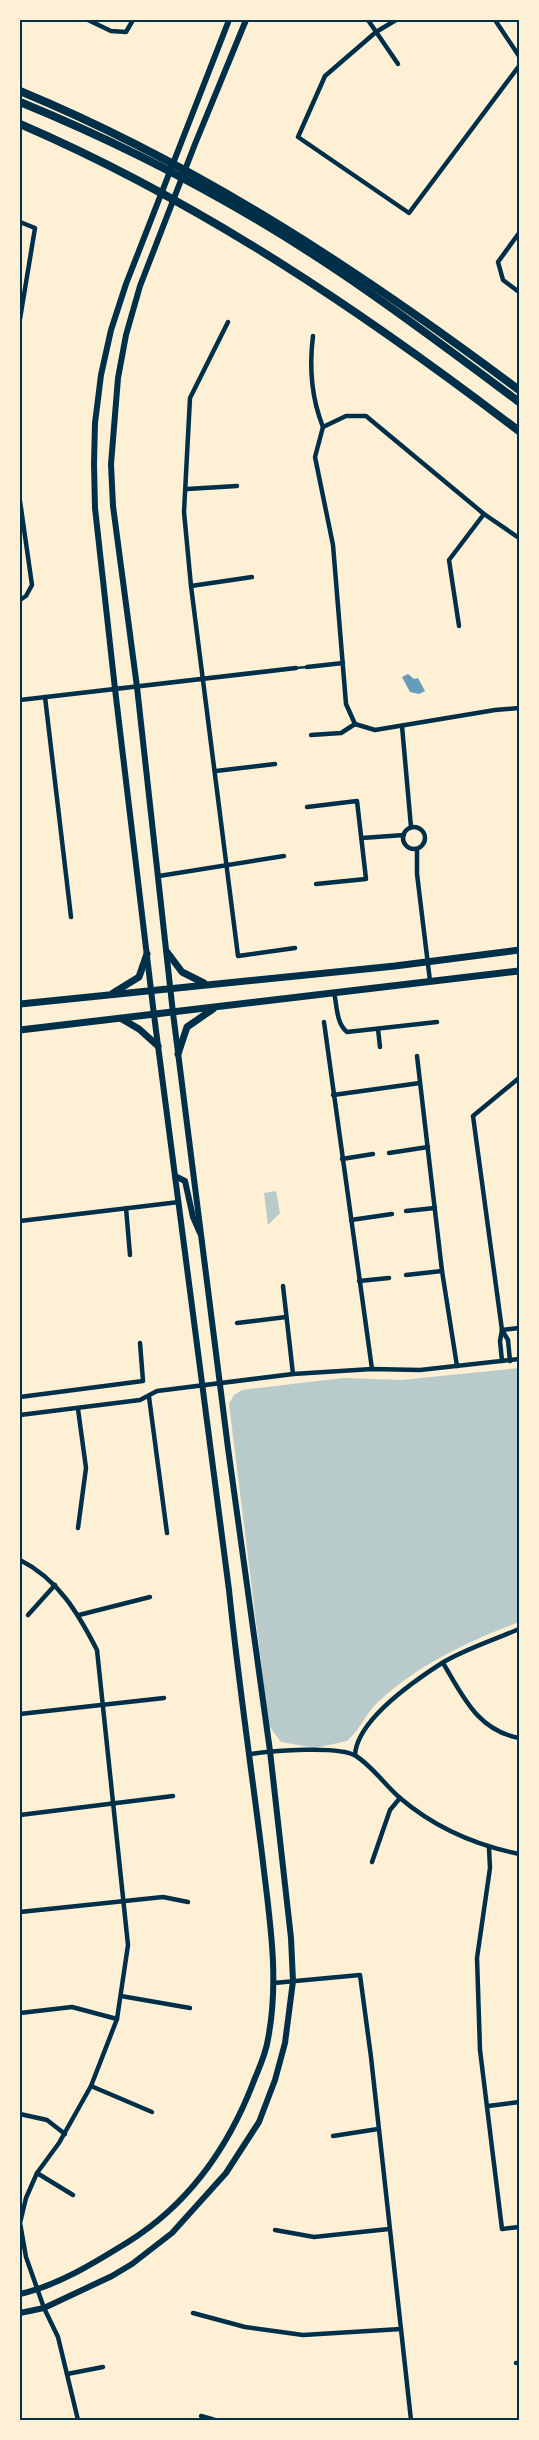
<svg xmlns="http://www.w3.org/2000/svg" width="539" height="2440" font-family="Quicksand,sans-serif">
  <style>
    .green { fill: #b9caca }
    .water { fill: #669bbc }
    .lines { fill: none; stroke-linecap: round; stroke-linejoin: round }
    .service { stroke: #003049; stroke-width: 2.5 }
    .minor { stroke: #003049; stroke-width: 4.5 }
    .secondary { stroke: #003049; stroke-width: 6 }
    .primary { stroke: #003049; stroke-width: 7 }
    .motorway { stroke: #003049; stroke-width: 8 }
    .neatline { fill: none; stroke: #003049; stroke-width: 2 }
  </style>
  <rect width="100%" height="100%" fill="#fdf0d5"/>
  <!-- green -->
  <g class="green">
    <path d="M276,1191L280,1213L268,1225L264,1193Z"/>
    <path d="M519,1368V1622C467,1642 419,1664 378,1702C366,1713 360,1730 347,1741L315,1748L281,1742L269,1726L229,1404L234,1395L242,1390L343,1378L401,1380Z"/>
  </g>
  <!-- water -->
  <path class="water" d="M408,674L414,679L418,678L425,691L419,694L410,692L402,677Z"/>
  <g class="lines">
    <!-- service -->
    <path class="service" d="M296,668L307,667"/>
    <!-- minor -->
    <g class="minor">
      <path d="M88,20L111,31L126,32L133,20"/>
      <path d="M368,20L398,64"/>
      <path d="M396,20L376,32L325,76L298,137L409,213L519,66"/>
      <path d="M495,20L519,56"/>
      <path d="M20,222L35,228L20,319"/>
      <path d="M519,233L498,262L503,280L519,292"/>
      <path d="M228,322L190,398L184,512L191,586L238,956L295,948"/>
      <path d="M313,336C309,368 311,397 323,427"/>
      <path d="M323,427L315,457L333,545L346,704L355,724"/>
      <path d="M323,427L346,416H366L484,514L519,538"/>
      <path d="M187,489L237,486"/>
      <path d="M20,501L32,585L26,596L20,600"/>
      <path d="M191,586L252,577"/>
      <path d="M459,626L449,560L484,514"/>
      <path d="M307,667L343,663"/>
      <path d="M45,697L71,917"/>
      <path d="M20,700L296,668"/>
      <path d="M355,724L375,730L495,710L519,708"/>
      <path d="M402,726L411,827"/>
      <path d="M311,735L341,733L355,724"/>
      <path d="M216,771L275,764"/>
      <path d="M307,807L357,801L366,879L316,884"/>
      <circle cx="414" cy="838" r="11"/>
      <path d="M362,838L404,835"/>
      <path d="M417,849V874L430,981"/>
      <path d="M159,876L284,856"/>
      <path d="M334,992C337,1005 336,1023 347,1032L437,1022"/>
      <path d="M324,1022L372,1369"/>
      <path d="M378,1029L380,1047"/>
      <path d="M417,1056L442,1271L457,1366"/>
      <path d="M333,1095L420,1083"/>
      <path d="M389,1153L428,1147"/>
      <path d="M342,1159L373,1154"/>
      <path d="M126,1208L130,1255"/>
      <path d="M406,1211L435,1208"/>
      <path d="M351,1220L392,1214"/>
      <path d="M20,1221L179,1202"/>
      <path d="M406,1275L442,1271"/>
      <path d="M359,1281L389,1278"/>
      <path d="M283,1286L293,1374"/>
      <path d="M237,1323L286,1317"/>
      <path d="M502,1330L508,1340L510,1361"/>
      <path d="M502,1330L519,1328"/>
      <path d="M502,1361L500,1341L502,1330L473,1116L519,1078"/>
      <path d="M20,1397L143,1381L140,1343"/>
      <path d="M149,1397L167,1533"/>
      <path d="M20,1415L140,1400L157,1391L293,1374L372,1369L420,1370L519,1359"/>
      <path d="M78,1528L86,1468L78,1409"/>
      <path d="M20,1560C58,1579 78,1613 97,1650L128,1945L117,2019L91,2086L59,2143L37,2173L26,2198L20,2223L26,2257L44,2308L58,2337L78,2420"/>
      <path d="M28,1615L55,1585"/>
      <path d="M79,1615L150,1597"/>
      <path d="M443,1663C463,1696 477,1730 519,1738"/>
      <path d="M20,1714L164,1698"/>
      <path d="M250,1754C271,1751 339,1745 356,1756C372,1766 385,1785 400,1798C434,1827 475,1845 519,1854"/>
      <path d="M355,1755C357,1720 414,1681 442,1663C465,1649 494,1640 519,1629"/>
      <path d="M20,1815L173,1796"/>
      <path d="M489,1848L490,1868L477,1958L480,2050L502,2229L519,2227"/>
      <path d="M372,1862L390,1810L400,1798"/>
      <path d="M20,1912L163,1897L188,1902"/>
      <path d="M274,1983L360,1975L371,2057L411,2420"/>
      <path d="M121,1996L190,2008"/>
      <path d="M20,2013L72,2007L117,2019"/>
      <path d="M91,2086L152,2112"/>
      <path d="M488,2106L519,2102"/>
      <path d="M20,2114L47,2120L65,2134"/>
      <path d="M333,2136L378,2129"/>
      <path d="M37,2173L73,2195"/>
      <path d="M275,2230L314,2237L389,2229"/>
      <path d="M193,2313L245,2327L303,2335L401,2329"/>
      <path d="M516,2363H519"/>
      <path d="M67,2374L103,2367"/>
      <path d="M201,2416L215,2420"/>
    </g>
    <!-- secondary -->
    <g class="secondary">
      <path d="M175,1176L185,1181L193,1217L200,1233"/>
      <path d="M20,2294C59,2285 94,2263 128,2242C189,2204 230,2145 255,2078C260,2066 266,2053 268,2039C280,1977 269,1916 262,1854C251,1766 238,1678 229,1590L154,1015L115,689L95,508L94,464L95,423L101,375L111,330L126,284L229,20"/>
      <path d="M20,2313L44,2308L112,2276L132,2264L172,2233L226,2173L259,2122L275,2080L285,2043L293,1981L291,1938L270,1751L228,1448L173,1013L137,687L113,506L111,464L118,378L126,335L140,286L195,144L246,20"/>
    </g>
    <!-- primary -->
    <g class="primary">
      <path d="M167,952L182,972L204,983"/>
      <path d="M113,993L139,977L147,954"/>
      <path d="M20,1004L395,966L519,950"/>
      <path d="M122,1019L139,1029L158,1046"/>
      <path d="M20,1030L519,971"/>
      <path d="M178,1054L187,1027L213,1009"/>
    </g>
    <!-- motorway -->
    <g class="motorway">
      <path d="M20,91C201,166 363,273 519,390"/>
      <path d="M20,102C130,147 242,206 341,273C402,314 460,358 519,402"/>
      <path d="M20,124C201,202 363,312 519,431"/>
    </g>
  </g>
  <!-- border -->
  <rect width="539" height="2440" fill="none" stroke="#fdf0d5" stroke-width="42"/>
  <rect x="21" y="21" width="497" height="2398" class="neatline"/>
</svg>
